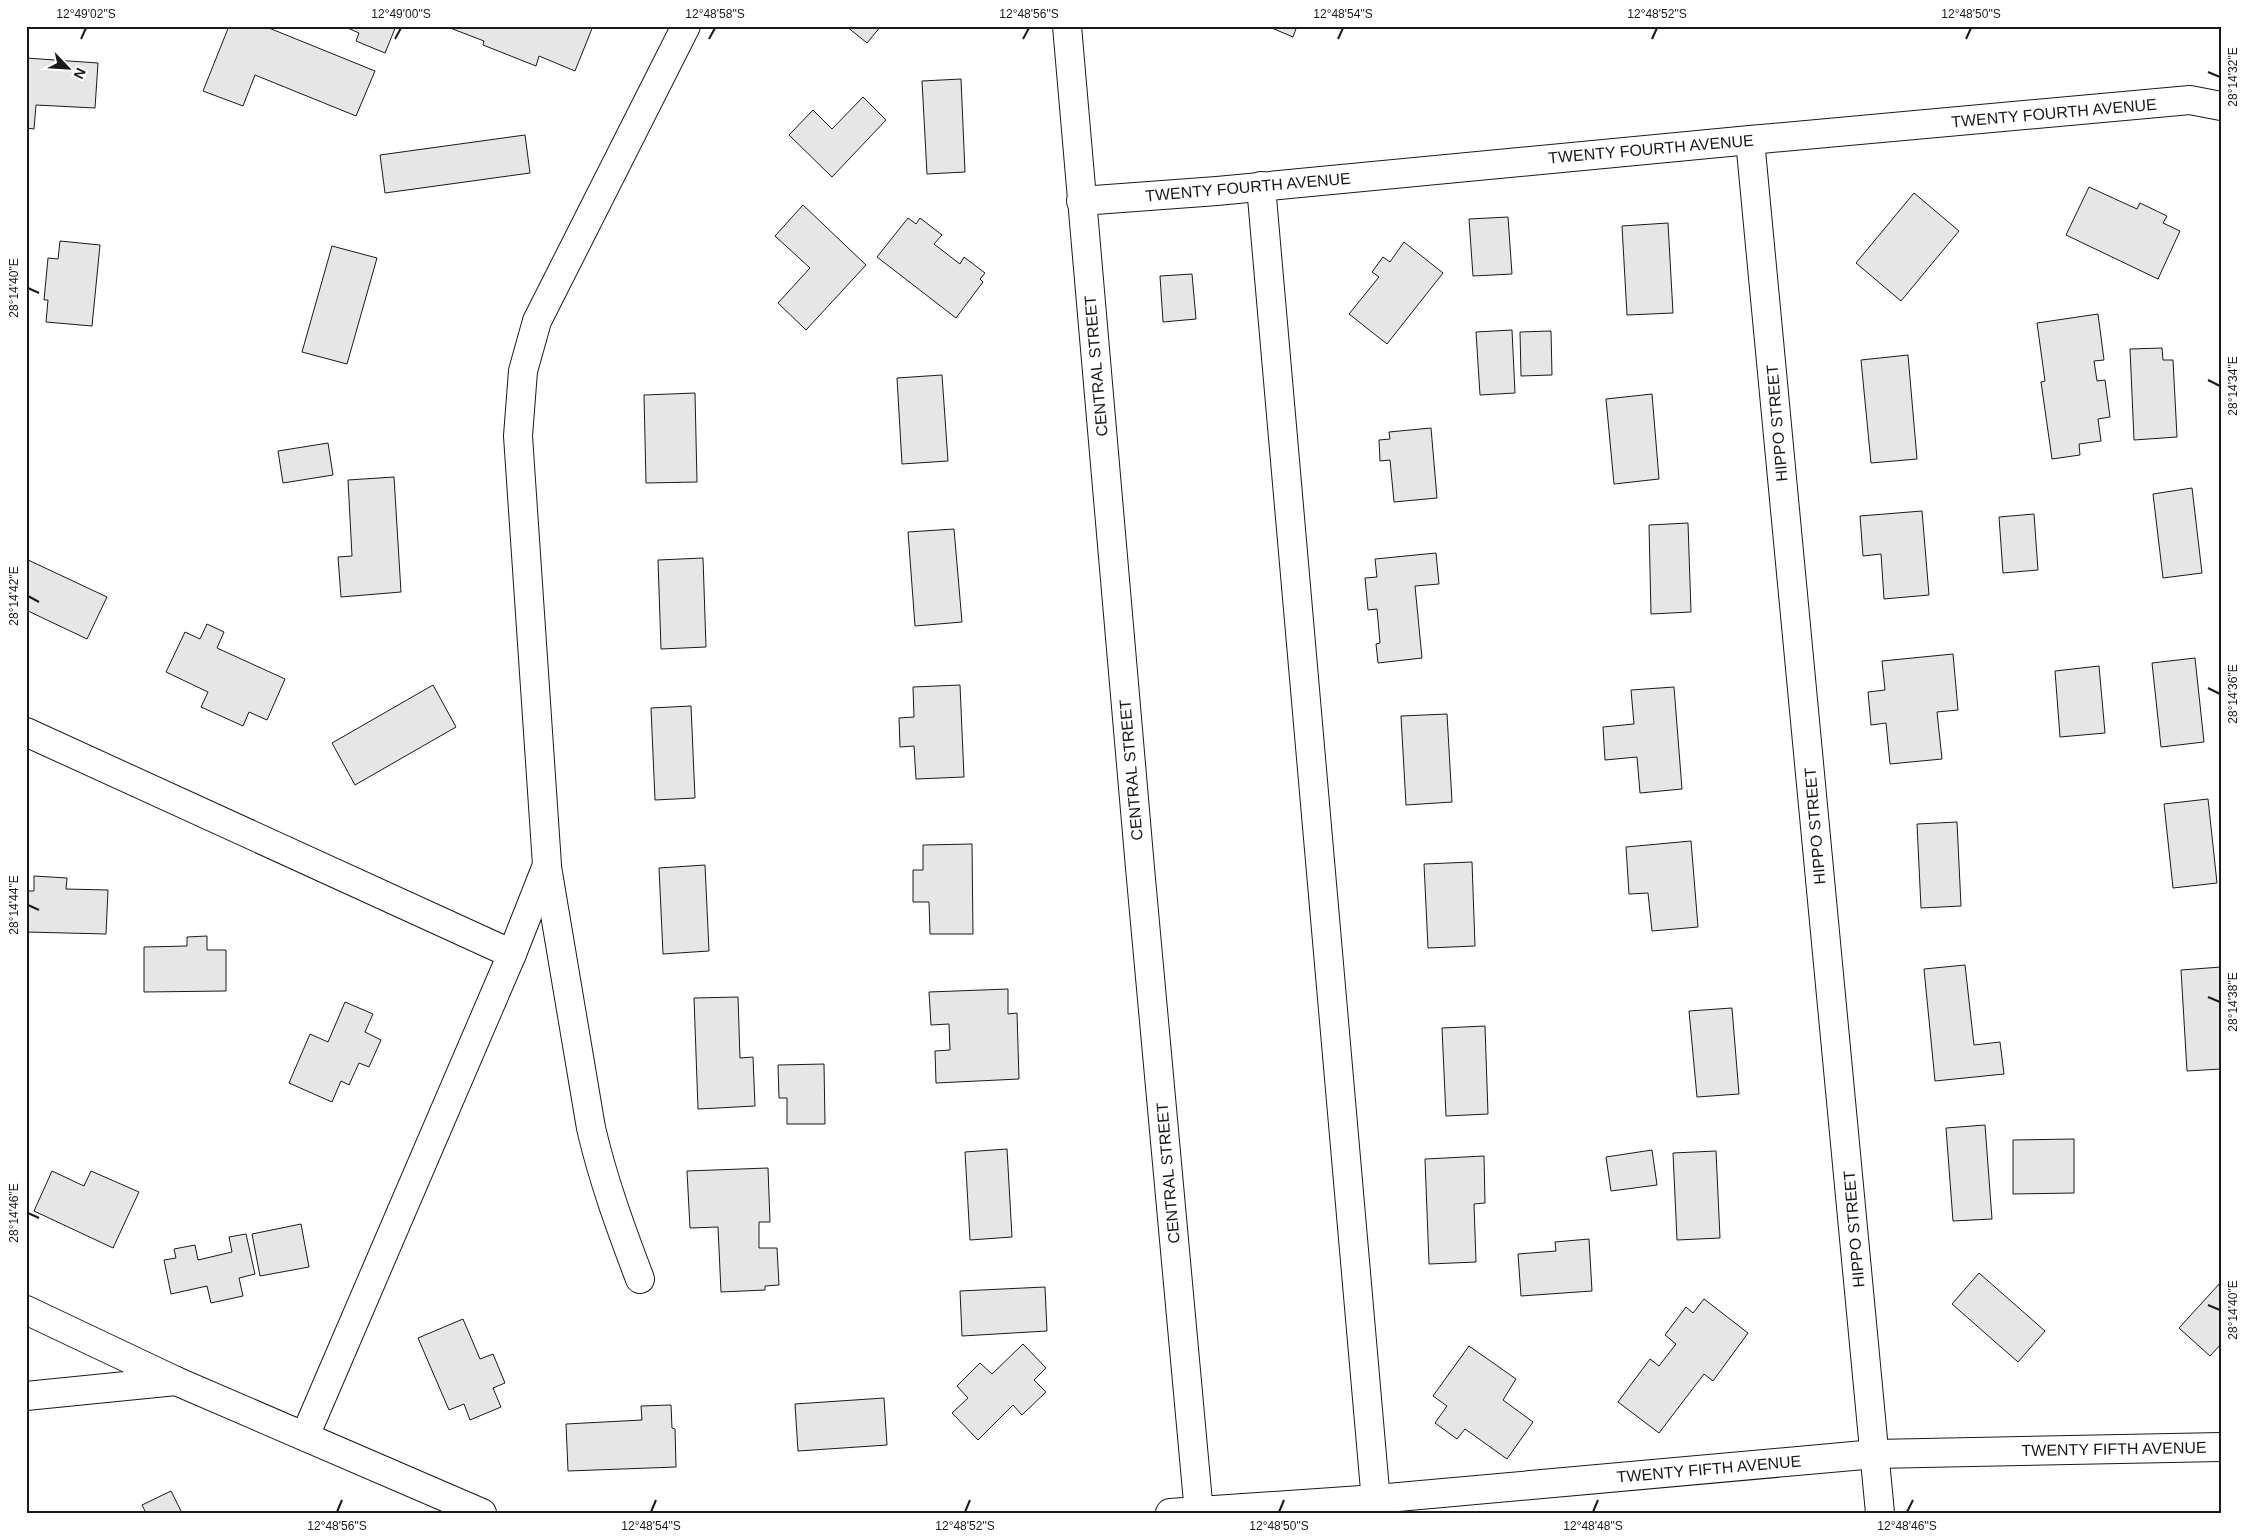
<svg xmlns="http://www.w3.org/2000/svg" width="2247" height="1539" font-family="Arial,sans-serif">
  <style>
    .building { fill: #e6e6e6; stroke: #1a1a1a }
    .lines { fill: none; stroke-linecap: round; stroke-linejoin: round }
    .minor-casing { stroke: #1a1a1a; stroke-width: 30 }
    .minor { stroke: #fff; stroke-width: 28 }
    .ticks { fill: none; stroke: #1a1a1a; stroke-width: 2 }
    .labels { text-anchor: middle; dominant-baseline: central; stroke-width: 4; stroke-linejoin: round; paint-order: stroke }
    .street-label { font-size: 16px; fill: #1a1a1a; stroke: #fff }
    .neatline { fill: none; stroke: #1a1a1a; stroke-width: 2 }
    .ticks-label { font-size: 12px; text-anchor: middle; fill: #1a1a1a }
  </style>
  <rect width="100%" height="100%" fill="#fff"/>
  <!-- building -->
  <g class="building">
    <path d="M229,26H264L375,71L356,116L255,75L243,106L203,91Z"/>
    <path d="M343,26H396L385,53L356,41L359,33Z"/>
    <path d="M445,26H593L575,71L539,56L536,66L483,45L484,41Z"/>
    <path d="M846,26H881L867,43Z"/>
    <path d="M1267,26H1297L1293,37Z"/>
    <path d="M26,58L98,63L95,108L36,105L34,129L26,128Z"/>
    <path d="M961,79L965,172L927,174L922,81Z"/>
    <path d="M863,97L886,120L832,177L789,135L813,110L832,129Z"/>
    <path d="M525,135L530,173L385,193L380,155Z"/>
    <path d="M2089,187L2137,209L2140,203L2167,216L2163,223L2180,231L2158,279L2066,235Z"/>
    <path d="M1914,193L1959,231L1901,301L1856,263Z"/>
    <path d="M803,205L866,265L806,330L778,303L810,268L775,236Z"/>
    <path d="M1508,217L1512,274L1473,276L1469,219Z"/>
    <path d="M908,218L916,224L920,218L942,235L934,244L960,264L964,257L985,273L980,279L983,282L956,318L877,257Z"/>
    <path d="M1668,223L1673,313L1627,315L1622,226Z"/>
    <path d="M60,241L100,245L92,326L46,322L48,300H44L48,258L58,259Z"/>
    <path d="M1404,242L1443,273L1387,344L1349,314L1379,277L1372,272L1383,257L1390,262Z"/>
    <path d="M332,246L377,258L347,364L302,352Z"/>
    <path d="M1192,274L1196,319L1163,322L1160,276Z"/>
    <path d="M2098,314L2104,360L2094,361L2097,381L2105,380L2110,417L2098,419L2101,441L2079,444L2080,455L2052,459L2041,382L2045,381L2037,323Z"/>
    <path d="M1512,330L1515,393L1480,395L1476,332Z"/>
    <path d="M1551,331L1552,375L1521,376L1520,332Z"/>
    <path d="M2162,348L2163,360H2173L2177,437L2134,440L2130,349Z"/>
    <path d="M1908,355L1917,459L1871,463L1861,360Z"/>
    <path d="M942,375L948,461L902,464L897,378Z"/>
    <path d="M695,393L697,482L646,483L644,395Z"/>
    <path d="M1652,394L1659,479L1614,484L1606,399Z"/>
    <path d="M1431,428L1437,498L1394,502L1390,460L1380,461L1379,440L1390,439L1389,432Z"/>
    <path d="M328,443L333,475L283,483L278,451Z"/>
    <path d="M394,477L401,592L341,597L338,557L352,556L348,480Z"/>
    <path d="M2192,488L2202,573L2163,578L2153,494Z"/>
    <path d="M1922,511L1929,595L1884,599L1881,554L1863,556L1860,516Z"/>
    <path d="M2034,514L2038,570L2003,573L1999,517Z"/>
    <path d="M1688,523L1691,612L1651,614L1649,525Z"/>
    <path d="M954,529L962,622L915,626L908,532Z"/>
    <path d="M1436,553L1439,584L1415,586L1422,658L1378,663L1376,644L1380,643L1377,609L1368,610L1365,578L1377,577L1375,559Z"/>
    <path d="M703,558L706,647L661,649L658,560Z"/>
    <path d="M26,559L107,597L87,639L26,610Z"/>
    <path d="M207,624L224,632L217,648L285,679L267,720L249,712L243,726L201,707L208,692L166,672L185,632L200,639Z"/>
    <path d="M1953,654L1958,710L1937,712L1942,759L1890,764L1886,723L1871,725L1868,692L1885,690L1882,661Z"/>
    <path d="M2195,658L2204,742L2161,747L2152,663Z"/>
    <path d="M2099,666L2105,733L2060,737L2055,671Z"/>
    <path d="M433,685L456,727L355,785L332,743Z"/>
    <path d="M960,685L964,777L916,779L914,746L900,747L899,718L914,717L913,687Z"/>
    <path d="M1674,687L1682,789L1640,793L1637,757L1605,760L1603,727L1634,724L1631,690Z"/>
    <path d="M691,706L695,798L655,800L651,708Z"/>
    <path d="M1447,714L1452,802L1406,805L1401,716Z"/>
    <path d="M2208,799L2217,883L2173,888L2164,804Z"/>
    <path d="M1957,822L1961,906L1921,908L1917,824Z"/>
    <path d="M1691,841L1698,927L1652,931L1648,893L1629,894L1626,847Z"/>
    <path d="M972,844L973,934H930L929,902H913V870H923V845Z"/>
    <path d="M1472,862L1475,946L1428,948L1424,864Z"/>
    <path d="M705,865L709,951L663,954L659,868Z"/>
    <path d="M34,876L67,878L66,889L108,890L106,934L26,932V891H34Z"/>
    <path d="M207,936V950H226V991L144,992V947L187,946V937Z"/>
    <path d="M1965,965L1974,1045L2000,1042L2004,1074L1935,1081L1924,969Z"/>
    <path d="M2221,967V1069L2187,1071L2181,970Z"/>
    <path d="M1008,989V1014L1017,1013L1019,1079L936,1083L935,1051L950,1050L949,1024L931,1025L929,992Z"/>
    <path d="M738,997L740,1058L753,1057L755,1106L698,1109L694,998Z"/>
    <path d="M345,1002L373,1014L365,1032L381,1040L369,1067L359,1063L349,1085L341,1081L332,1102L289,1083L310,1034L328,1042Z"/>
    <path d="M1732,1008L1739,1094L1697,1097L1689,1011Z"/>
    <path d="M1485,1026L1488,1114L1446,1116L1442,1028Z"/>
    <path d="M824,1064L825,1124H787V1098H779L778,1065Z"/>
    <path d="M1985,1125L1992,1219L1953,1221L1946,1128Z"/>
    <path d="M2074,1139V1193L2013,1194V1140Z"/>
    <path d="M1007,1149L1012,1237L970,1240L965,1152Z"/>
    <path d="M1652,1150L1657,1185L1611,1191L1606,1157Z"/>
    <path d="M1716,1151L1720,1238L1677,1240L1673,1153Z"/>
    <path d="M1484,1156L1485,1203L1474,1204L1476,1262L1429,1264L1425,1159Z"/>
    <path d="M768,1168L770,1222H759V1248H777L779,1285L765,1286V1290L721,1292L718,1227L690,1228L687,1171Z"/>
    <path d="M52,1171L84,1186L91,1171L139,1192L113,1248L34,1211Z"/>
    <path d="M301,1224L309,1267L260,1276L252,1234Z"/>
    <path d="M246,1234L255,1274L239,1278L243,1296L211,1303L207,1286L171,1294L164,1260L176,1258L174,1249L195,1245L198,1260L232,1252L229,1237Z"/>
    <path d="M1589,1239L1592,1291L1521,1296L1518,1254L1556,1251L1555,1242Z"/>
    <path d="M1979,1273L2045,1331L2018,1362L1952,1304Z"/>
    <path d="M2221,1282V1344L2210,1356L2179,1328Z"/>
    <path d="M1045,1287L1047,1331L962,1336L960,1291Z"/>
    <path d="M1704,1299L1748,1333L1713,1381L1704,1374L1659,1433L1618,1402L1650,1359L1659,1366L1676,1344L1665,1335L1686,1307L1693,1313Z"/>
    <path d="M463,1319L480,1359L493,1354L505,1383L493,1388L501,1407L470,1420L464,1404L449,1410L418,1338Z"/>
    <path d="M1023,1344L1046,1368L1034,1380L1046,1392L1022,1415L1013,1405L978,1440L952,1413L968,1398L957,1386L980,1363L992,1374Z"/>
    <path d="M1469,1346L1516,1379L1503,1400L1533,1422L1507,1459L1465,1429L1457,1439L1435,1423L1447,1406L1433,1396Z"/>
    <path d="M884,1398L887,1445L798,1451L795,1404Z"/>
    <path d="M671,1405L672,1428L675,1429L676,1467L568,1471L566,1424L642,1420L641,1406Z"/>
    <path d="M171,1491L182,1513H146L142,1505Z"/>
  </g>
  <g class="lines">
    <defs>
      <g id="minor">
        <path d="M1067,26L1140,868L1199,1513"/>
        <path d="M1750,140L1880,1513"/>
        <path d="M1261,186L1377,1513"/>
        <path d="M1081,201L1217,191L1750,140L2190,100L2221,106"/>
        <path d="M26,732L512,954"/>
        <path d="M547,867L591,1128C603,1180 621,1229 640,1279"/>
        <path d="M26,1310L176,1381"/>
        <path d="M26,1396L176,1381L482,1513"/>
        <path d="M305,1436L512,954L547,865L518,436L523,371L537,321L686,26"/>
        <path d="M1170,1513L1376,1499L1875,1454L2221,1447"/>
      </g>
    </defs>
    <!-- minor casing -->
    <use href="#minor" class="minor-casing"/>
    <!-- minor -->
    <use href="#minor" class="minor"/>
  </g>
  <!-- ticks -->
  <path class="ticks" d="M81,39L86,28M395,39L401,28M709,39L715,28M1023,39L1029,28M1338,39L1343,28M1652,39L1657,28M1966,39L1971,28M2208,72L2220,77M28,288L39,293M2208,380L2220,386M28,596L39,602M2208,688L2220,694M28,905L39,910M2208,997L2220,1002M28,1213L39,1218M2208,1305L2220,1310M337,1512L342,1500M651,1512L656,1500M965,1512L970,1500M1279,1512L1284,1500M1593,1512L1598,1500M1907,1512L1913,1500"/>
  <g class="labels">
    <!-- street labels -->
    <g class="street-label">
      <text transform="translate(2054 113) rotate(-5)">TWENTY FOURTH AVENUE</text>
      <text transform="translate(1651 149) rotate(-5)">TWENTY FOURTH AVENUE</text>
      <text transform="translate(1248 187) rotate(-5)">TWENTY FOURTH AVENUE</text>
      <text transform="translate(1096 366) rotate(-95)">CENTRAL STREET</text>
      <text transform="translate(1777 423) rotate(-95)">HIPPO STREET</text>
      <text transform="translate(1131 770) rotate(-95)">CENTRAL STREET</text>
      <text transform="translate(1815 826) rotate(-95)">HIPPO STREET</text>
      <text transform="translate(1168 1173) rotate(-95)">CENTRAL STREET</text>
      <text transform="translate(1854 1229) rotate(-95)">HIPPO STREET</text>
      <text transform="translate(2114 1449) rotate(-1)">TWENTY FIFTH AVENUE</text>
      <text transform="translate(1709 1469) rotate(-5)">TWENTY FIFTH AVENUE</text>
    </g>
  </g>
  <!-- border -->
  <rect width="2247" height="1539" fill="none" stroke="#ffffff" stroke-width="55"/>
  <!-- north arrow -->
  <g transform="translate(68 68) rotate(115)" stroke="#ffffff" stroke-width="4" paint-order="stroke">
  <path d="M0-4L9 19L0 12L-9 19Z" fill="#1a1a1a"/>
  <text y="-8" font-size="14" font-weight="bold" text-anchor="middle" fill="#1a1a1a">N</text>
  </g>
  <rect x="28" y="28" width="2192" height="1484" class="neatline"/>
  <g class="ticks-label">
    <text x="86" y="18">12°49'02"S</text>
    <text x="401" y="18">12°49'00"S</text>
    <text x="715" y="18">12°48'58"S</text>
    <text x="1029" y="18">12°48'56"S</text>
    <text x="1343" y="18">12°48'54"S</text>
    <text x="1657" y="18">12°48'52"S</text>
    <text x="1971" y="18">12°48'50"S</text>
    <text transform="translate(2233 77) rotate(-90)" y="4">28°14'32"E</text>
    <text transform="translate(14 288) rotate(-90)" y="4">28°14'40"E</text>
    <text transform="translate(2233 386) rotate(-90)" y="4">28°14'34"E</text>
    <text transform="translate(14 596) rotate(-90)" y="4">28°14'42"E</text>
    <text transform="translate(2233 694) rotate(-90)" y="4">28°14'36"E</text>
    <text transform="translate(14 905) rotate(-90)" y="4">28°14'44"E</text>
    <text transform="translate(2233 1002) rotate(-90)" y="4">28°14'38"E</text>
    <text transform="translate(14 1213) rotate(-90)" y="4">28°14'46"E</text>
    <text transform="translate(2233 1310) rotate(-90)" y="4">28°14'40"E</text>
    <text x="337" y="1530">12°48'56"S</text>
    <text x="651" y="1530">12°48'54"S</text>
    <text x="965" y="1530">12°48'52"S</text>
    <text x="1279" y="1530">12°48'50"S</text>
    <text x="1593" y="1530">12°48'48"S</text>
    <text x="1907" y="1530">12°48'46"S</text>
  </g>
</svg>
